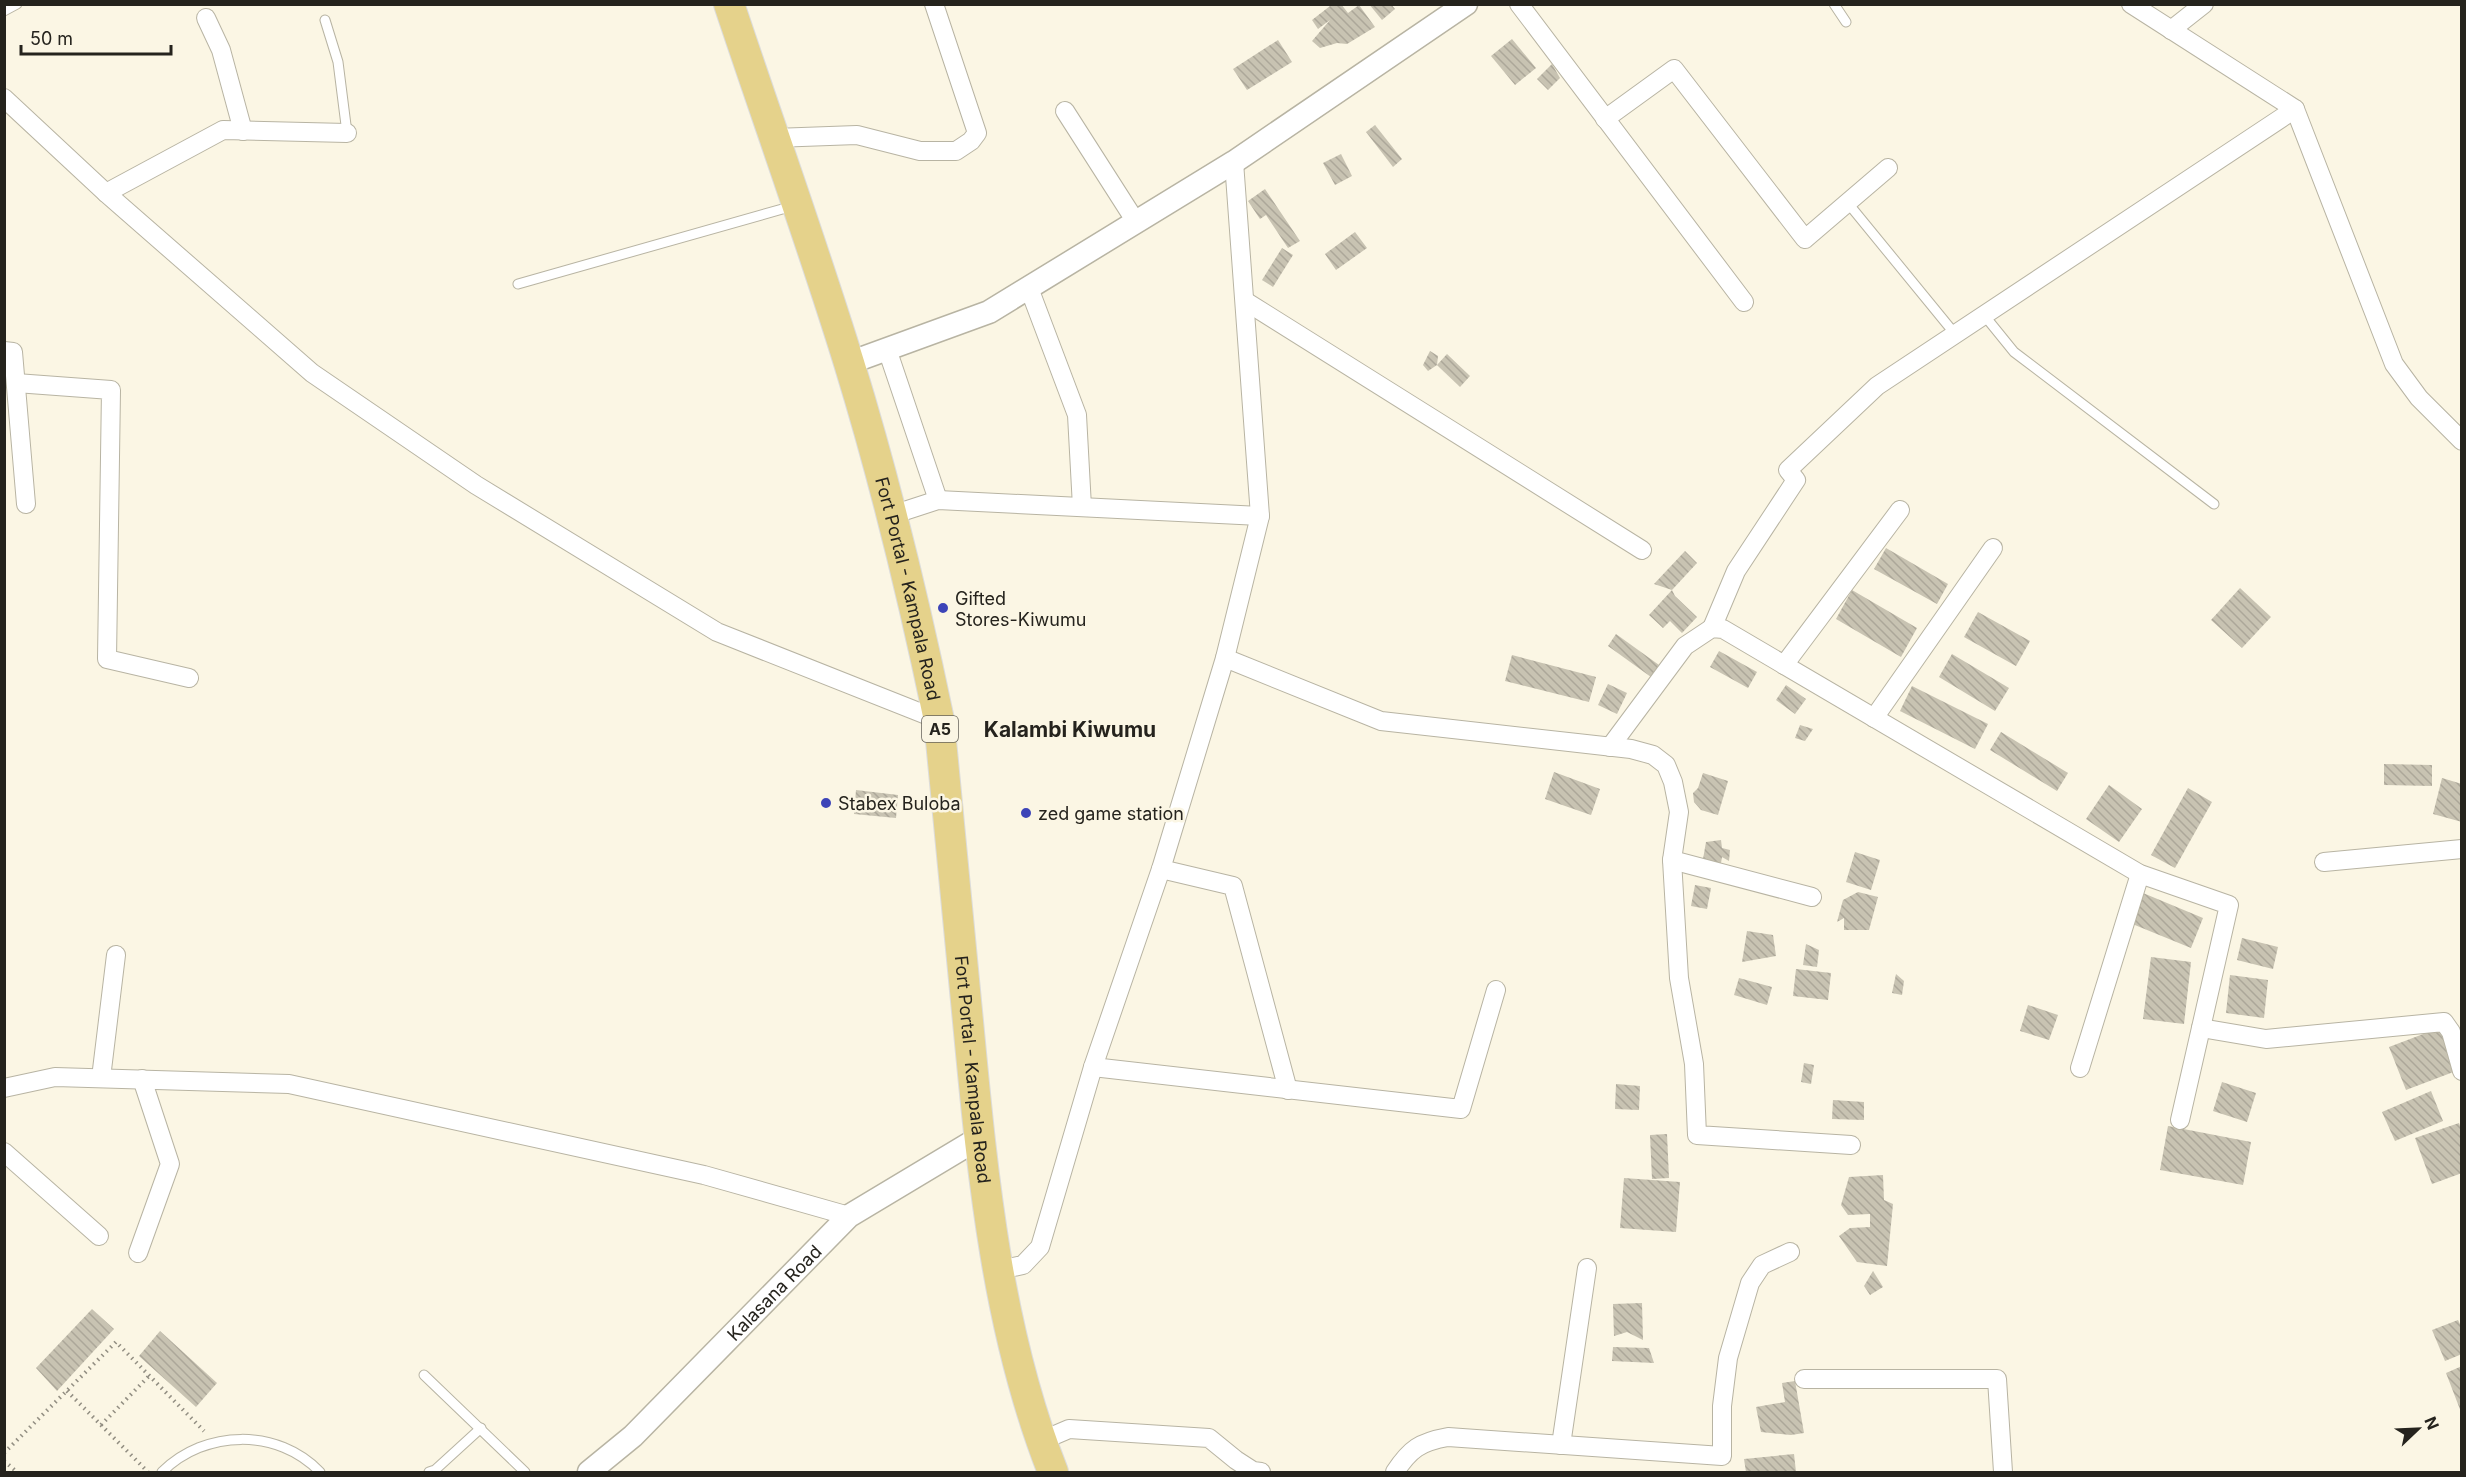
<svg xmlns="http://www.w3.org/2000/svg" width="2466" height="1477" font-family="Inter,sans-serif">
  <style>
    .building { fill: url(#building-back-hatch) }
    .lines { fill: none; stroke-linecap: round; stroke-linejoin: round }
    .service-casing { stroke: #b8b4a3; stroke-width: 11 }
    .minor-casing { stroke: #b8b4a3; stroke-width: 20 }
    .tertiary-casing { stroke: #b8b4a3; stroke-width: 25 }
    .primary-casing { stroke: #dcdcdb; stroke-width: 32 }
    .path { stroke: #928e82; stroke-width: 4; stroke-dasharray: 1.5 4.5; stroke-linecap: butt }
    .service { stroke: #fff; stroke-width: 9 }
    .minor { stroke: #fff; stroke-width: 18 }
    .tertiary { stroke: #fff; stroke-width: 22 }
    .primary { stroke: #e5d28b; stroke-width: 30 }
    .poi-dot { fill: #3c44b8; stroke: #fbf6e4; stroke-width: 2 }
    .labels { text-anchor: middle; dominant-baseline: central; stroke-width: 5; stroke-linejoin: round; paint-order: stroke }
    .shield { fill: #fbf6e4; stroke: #656259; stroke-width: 1.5 }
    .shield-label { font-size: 16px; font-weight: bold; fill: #25231d }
    .street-label { font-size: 18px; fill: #25231d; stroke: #fbf6e4 }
    .poi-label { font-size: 18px; fill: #25231d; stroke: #fbf6e4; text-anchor: start }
    .quarter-label { font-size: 21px; font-weight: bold; fill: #25231d; stroke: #fbf6e4 }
  </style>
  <defs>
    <pattern id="building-back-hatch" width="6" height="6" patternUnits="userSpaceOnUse" patternTransform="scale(1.5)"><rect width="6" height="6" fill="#c8c3b2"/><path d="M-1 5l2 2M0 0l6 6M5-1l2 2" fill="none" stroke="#aca799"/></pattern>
  </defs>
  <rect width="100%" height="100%" fill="#fbf6e4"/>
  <!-- building -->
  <g class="building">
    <path d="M1341,4L1348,13L1359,5L1375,27L1347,44L1337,43L1320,48L1312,41L1330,20L1318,29L1312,20L1330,6Z"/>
    <path d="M1369,4H1391L1395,9L1382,20Z"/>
    <path d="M1512,39L1536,68L1515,85L1491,56Z"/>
    <path d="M1278,40L1292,62L1247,90L1233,69Z"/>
    <path d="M1552,64L1560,78L1548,90L1537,79Z"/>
    <path d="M1375,125L1402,159L1393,167L1366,132Z"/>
    <path d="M1341,154L1352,176L1335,185L1323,163Z"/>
    <path d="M1265,189L1300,241L1288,248L1266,215L1260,219L1248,201Z"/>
    <path d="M1355,232L1367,248L1336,270L1325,254Z"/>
    <path d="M1282,248L1293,255L1273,287L1262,280Z"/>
    <path d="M1430,351L1438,356L1437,365L1428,371L1423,365Z"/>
    <path d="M1447,354L1470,376L1460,387L1437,365Z"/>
    <path d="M1886,548L1948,584L1937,604L1874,569Z"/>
    <path d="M1685,551L1697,563L1672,590L1654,584Z"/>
    <path d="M2240,588L2271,617L2242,648L2211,620Z"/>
    <path d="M1672,590L1675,596L1697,617L1682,633L1670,621L1663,628L1649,615Z"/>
    <path d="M1852,590L1917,628L1901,657L1836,619Z"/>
    <path d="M1978,612L2030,641L2016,666L1964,637Z"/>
    <path d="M1616,634L1659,665L1651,677L1608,646Z"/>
    <path d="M1719,651L1757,672L1748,688L1710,667Z"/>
    <path d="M1952,654L2009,688L1995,711L1939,677Z"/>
    <path d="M1512,655L1596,677L1589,702L1505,681Z"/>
    <path d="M1608,684L1627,693L1617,714L1598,705Z"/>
    <path d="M1786,685L1806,699L1795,714L1776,700Z"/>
    <path d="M1912,686L1988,724L1975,749L1900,711Z"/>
    <path d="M1800,725L1813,729L1805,741L1795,738Z"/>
    <path d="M2001,732L2068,773L2057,791L1990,750Z"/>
    <path d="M2384,764L2432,765V786L2384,785Z"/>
    <path d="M1554,772L1600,789L1591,815L1545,799Z"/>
    <path d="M1703,773L1728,781L1718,815L1701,810L1694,802L1693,793L1698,788Z"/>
    <path d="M2442,778L2462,784V822L2433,814Z"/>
    <path d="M2109,785L2142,809L2119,842L2086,819Z"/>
    <path d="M2188,788L2212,802L2175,868L2151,855Z"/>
    <path d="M856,790L898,795L896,818L854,814Z"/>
    <path d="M1721,840L1722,848L1730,850L1729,861L1722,857L1720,869L1703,859L1706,842Z"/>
    <path d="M1855,852L1880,860L1871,890L1846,882Z"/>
    <path d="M1695,885L1711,888L1707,909L1691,906Z"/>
    <path d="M1858,892L1878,897L1869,930H1844V918L1837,922L1843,900Z"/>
    <path d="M2143,893L2203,918L2191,948L2130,923Z"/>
    <path d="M1747,931L1773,935L1776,956L1742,962Z"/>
    <path d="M2242,938L2278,947L2273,969L2237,960Z"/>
    <path d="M1806,944L1819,950L1817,967L1803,965Z"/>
    <path d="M2151,957L2191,962L2184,1024L2143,1019Z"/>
    <path d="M1796,969L1831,973L1828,1000L1793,996Z"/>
    <path d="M1896,974L1904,981L1902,995L1892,993Z"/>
    <path d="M2230,975L2268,980L2264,1018L2226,1013Z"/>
    <path d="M1739,978L1772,987L1767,1005L1734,995Z"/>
    <path d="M2028,1005L2058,1015L2049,1040L2020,1031Z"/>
    <path d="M2439,1028L2456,1071L2406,1090L2389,1047Z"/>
    <path d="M1804,1063L1814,1065L1811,1084L1801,1082Z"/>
    <path d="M2222,1082L2256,1093L2247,1122L2213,1111Z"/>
    <path d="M1616,1084L1640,1086L1639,1110L1615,1109Z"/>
    <path d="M2431,1091L2443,1121L2395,1141L2382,1112Z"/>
    <path d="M1833,1100L1864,1102V1120L1832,1119Z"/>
    <path d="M2459,1123L2462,1131V1173L2432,1184L2415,1138Z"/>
    <path d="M2168,1126L2251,1142L2243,1185L2160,1170Z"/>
    <path d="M1667,1134L1669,1178L1652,1179L1650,1135Z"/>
    <path d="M1883,1175L1884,1200L1893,1204L1887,1266L1857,1262L1839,1236L1850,1228L1870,1227V1214L1848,1215L1841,1205L1849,1177Z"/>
    <path d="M1624,1178L1680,1182L1676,1232L1620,1228Z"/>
    <path d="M1873,1271L1883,1287L1870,1295L1864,1286Z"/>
    <path d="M1642,1303L1643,1340L1627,1332L1614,1336L1613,1304Z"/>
    <path d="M92,1309L114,1329L57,1391L36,1368Z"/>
    <path d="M2458,1320L2462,1328V1354L2445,1361L2432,1330Z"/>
    <path d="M160,1331L217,1383L196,1407L139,1356Z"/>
    <path d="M1613,1347L1649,1348L1654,1363L1612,1361Z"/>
    <path d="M2462,1366V1412H2461L2446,1373Z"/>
    <path d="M1795,1381L1804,1433L1791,1435L1761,1432L1756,1407L1785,1402L1782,1383Z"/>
    <path d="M1794,1454L1796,1472H1746L1744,1459Z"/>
  </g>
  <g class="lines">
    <defs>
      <g id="service">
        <path d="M1834,4L1846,22"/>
        <path d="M4,11L17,4"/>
        <path d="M325,20L338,62L347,133"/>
        <path d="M1847,202L1955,334"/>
        <path d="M518,284L793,206"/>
        <path d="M1984,315L2014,352L2214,504"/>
        <path d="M424,1375L525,1472"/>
        <path d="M162,1472C205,1429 278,1428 320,1472"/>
        <path d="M429,1472L435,1470L481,1428"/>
      </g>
      <g id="minor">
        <path d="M1519,4L1744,302"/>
        <path d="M2131,4L2295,109L2394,364L2419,398L2462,441"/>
        <path d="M206,18L221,50L243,131"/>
        <path d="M2171,30L2204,4"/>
        <path d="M4,98L106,193L312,373L476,485L717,632L939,720"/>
        <path d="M1065,111L1136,222"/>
        <path d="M1605,119L1674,69L1805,239L1888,168"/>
        <path d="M774,138L857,135L920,151H956L971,141L977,133L934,4"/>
        <path d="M106,193L223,130L347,133"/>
        <path d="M1029,288L1077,415L1082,507"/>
        <path d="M1245,301L1642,550"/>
        <path d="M887,349L938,500"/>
        <path d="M4,351L13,352L26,504"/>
        <path d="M16,383L111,390L107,659L189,678"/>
        <path d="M892,515L938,500L1260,516"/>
        <path d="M1712,628L1736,571L1796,480L1788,470L1877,386L2295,109"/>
        <path d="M1225,658L1381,721L1631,749L1653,755L1666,765L1673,782L1679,812L1672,860L1679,978L1694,1064L1697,1135L1851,1145"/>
        <path d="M1784,665L1900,510"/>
        <path d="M1874,718L1993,548"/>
        <path d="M1610,747L1685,646L1712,628L1723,629L2140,874L2229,905L2180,1120"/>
        <path d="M1672,860L1812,897"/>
        <path d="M2324,862L2462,849"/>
        <path d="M1161,869L1233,886L1288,1090"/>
        <path d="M2201,1028L2266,1039L2444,1022L2451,1032L2462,1071"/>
        <path d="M1093,1067L1461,1109L1496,990"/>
        <path d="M2080,1068L2140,874"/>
        <path d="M101,1078L116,955"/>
        <path d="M4,1088L55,1077L289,1084L704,1175L849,1216"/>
        <path d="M4,1152L99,1236"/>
        <path d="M138,1253L170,1164L142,1079"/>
        <path d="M999,1270L1023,1265L1040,1247L1093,1067L1161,869L1225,658L1260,516L1234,162"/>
        <path d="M1804,1379H1997L2003,1472"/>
        <path d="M1041,1441L1069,1429L1209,1438L1236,1460L1253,1471L1261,1472"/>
        <path d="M1561,1445L1587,1268"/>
        <path d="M1395,1472C1410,1449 1420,1442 1448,1437L1722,1456V1406L1728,1358L1750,1283L1762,1265L1790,1252"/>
      </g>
      <g id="tertiary">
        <path d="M849,363L989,312L1234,162L1466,4"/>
        <path id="s1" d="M589,1472L633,1436L849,1216L979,1138"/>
      </g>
      <g id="primary">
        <path id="s2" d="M729,4C769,124 812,243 849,363C885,480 914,600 939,720C949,824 959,928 969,1032C983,1180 998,1333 1053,1472"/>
      </g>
    </defs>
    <!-- service casing -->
    <use href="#service" class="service-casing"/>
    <!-- minor casing -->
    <use href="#minor" class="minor-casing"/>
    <!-- tertiary casing -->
    <use href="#tertiary" class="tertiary-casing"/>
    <!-- primary casing -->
    <use href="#primary" class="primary-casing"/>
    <!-- path -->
    <g class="path">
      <path d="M67,1391L148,1472"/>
      <path d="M101,1425L149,1376"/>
      <path d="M4,1453L116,1342L204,1431"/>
      <path d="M4,1461L17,1472"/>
    </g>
    <!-- service -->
    <use href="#service" class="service"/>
    <!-- minor -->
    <use href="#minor" class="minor"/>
    <!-- tertiary -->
    <use href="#tertiary" class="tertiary"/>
    <!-- primary -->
    <use href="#primary" class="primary"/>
  </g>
  <!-- markers -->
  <g class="poi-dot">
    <circle cx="943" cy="608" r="6"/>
    <circle cx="826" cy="803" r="6"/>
    <circle cx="1026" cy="813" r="6"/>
  </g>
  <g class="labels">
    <!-- shield labels -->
    <rect class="shield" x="922" y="716" width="36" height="26" rx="4.5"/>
    <g class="shield-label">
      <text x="940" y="729">A5</text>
    </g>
    <!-- street labels -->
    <g class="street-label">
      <text stroke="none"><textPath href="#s2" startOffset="612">Fort Portal - Kampala Road</textPath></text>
      <text stroke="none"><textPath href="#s2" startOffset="1098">Fort Portal - Kampala Road</textPath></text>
      <text stroke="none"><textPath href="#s1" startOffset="258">Kalasana Road</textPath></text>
    </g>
    <!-- poi labels -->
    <g class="poi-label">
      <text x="955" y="598">Gifted<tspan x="955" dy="21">Stores-Kiwumu</tspan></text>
      <text x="838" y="803">Stabex Buloba</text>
      <text x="1038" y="813">zed game station</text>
    </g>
    <!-- quarter labels -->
    <g class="quarter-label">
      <text x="1070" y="729">Kalambi Kiwumu</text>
    </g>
  </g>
  <!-- border -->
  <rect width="2466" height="1477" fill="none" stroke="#25231d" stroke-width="12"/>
  <!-- north arrow -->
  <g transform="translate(2418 1429) rotate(67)" stroke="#fbf6e4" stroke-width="4.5" paint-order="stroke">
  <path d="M0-4.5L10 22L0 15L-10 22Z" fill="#25231d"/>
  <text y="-9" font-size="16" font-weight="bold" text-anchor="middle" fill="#25231d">N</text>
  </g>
  <!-- scale -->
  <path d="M21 45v9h150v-9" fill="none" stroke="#25231d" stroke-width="3"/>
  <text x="30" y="45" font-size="18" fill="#25231d" stroke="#fbf6e4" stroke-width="4.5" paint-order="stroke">50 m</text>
</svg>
